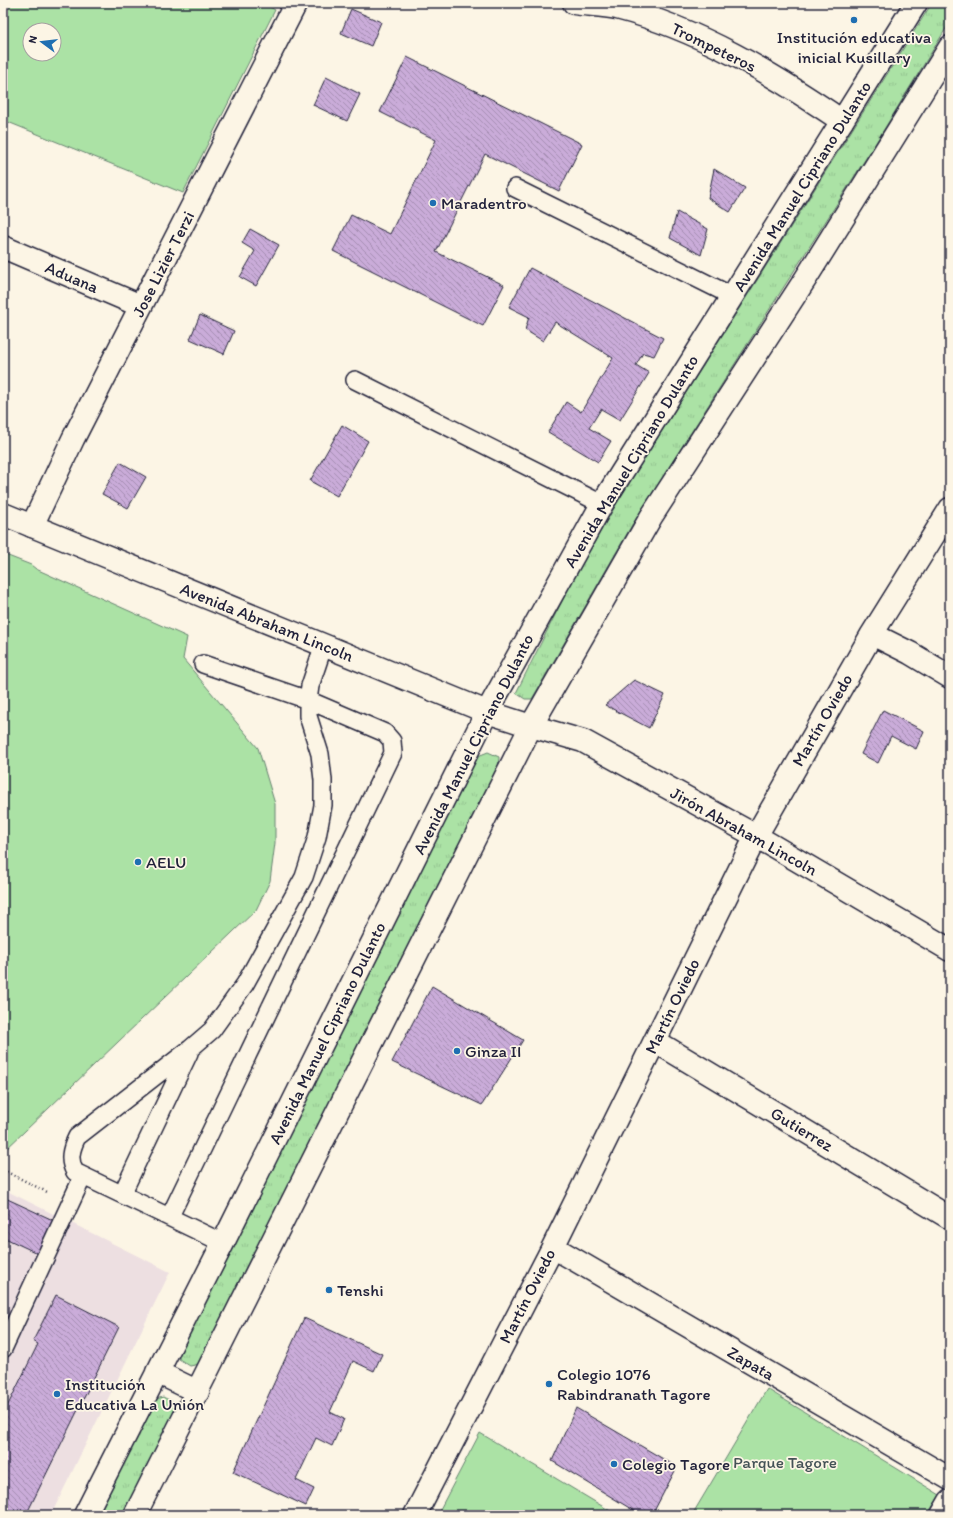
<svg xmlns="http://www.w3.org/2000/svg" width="953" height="1518" viewBox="0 0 953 1518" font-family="Itim,sans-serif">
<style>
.built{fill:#eddfe1}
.grass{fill:url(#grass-tufts);stroke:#668270}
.green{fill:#abe2a5;stroke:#668270;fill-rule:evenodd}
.building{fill:url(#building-back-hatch);stroke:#22223b}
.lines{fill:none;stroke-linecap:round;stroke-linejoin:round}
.service-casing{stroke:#22223b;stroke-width:20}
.minor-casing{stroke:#22223b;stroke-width:25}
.tertiary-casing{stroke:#22223b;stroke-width:25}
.secondary-casing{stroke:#22223b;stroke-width:25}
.path{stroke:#22223b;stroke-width:2.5;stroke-dasharray:1 3;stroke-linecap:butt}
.service{stroke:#fcf5e5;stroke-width:17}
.minor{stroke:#fcf5e5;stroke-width:22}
.tertiary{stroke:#fcf5e5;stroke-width:22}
.secondary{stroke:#fcf5e5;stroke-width:22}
.poi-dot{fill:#1f6fb2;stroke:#fcf5e5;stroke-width:1.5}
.labels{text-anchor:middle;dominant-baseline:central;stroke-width:3.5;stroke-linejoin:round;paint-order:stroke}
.poi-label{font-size:17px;fill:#22223b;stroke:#fcf5e5;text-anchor:start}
.street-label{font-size:17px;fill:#22223b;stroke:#fcf5e5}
.park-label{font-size:17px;fill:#445256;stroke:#fcf5e5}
</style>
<defs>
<pattern id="grass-tufts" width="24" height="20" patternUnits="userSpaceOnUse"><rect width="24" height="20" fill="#abe2a5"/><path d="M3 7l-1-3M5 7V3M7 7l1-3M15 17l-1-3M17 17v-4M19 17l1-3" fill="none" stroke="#93c28f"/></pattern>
<pattern id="building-back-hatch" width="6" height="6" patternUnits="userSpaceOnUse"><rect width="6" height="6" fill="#caacd9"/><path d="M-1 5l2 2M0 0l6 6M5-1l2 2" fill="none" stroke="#a48cb1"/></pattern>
</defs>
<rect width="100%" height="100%" fill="#fcf5e5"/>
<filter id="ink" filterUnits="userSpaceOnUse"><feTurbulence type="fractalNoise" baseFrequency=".025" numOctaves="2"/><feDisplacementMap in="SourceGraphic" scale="8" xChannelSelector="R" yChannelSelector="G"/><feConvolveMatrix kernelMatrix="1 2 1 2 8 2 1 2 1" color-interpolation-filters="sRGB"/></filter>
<g filter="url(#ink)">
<path class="built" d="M3,1189L170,1272L51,1515H3Z"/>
<path class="grass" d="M932,3H950V22L875,144L632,525L532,699H525L516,693L572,581L624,491Z
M488,752L499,757L498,768L200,1364L190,1366L179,1359L180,1351L478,756Z
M163,1397L173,1402L176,1411L123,1515H98L156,1399Z"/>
<path class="green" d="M3,3H263L275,10L183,193L3,120ZM30,30H54V54H30Z
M3,554L31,565L36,569L187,637L183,659L258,748L275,804V843L270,881L256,910L3,1152Z
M767,1389L940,1495L927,1515H692Z
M480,1433L617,1515H437Z"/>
<path class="building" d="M351,9L381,22L371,46L341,33Z
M407,57L582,144L559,191L485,154L436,252L504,285L483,326L333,251L351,215L390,234L436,140L380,112Z
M326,77L360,94L347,121L313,105Z
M714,169L745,188L730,212L708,198Z
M677,212L708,229L701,255L670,238Z
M250,229L279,245L256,286L240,277L255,251L242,243Z
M530,268L663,338L654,356L643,353L636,365L649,373L620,420L601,409L589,428L611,441L598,462L548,432L566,402L581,412L613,358L555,322L543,341L525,330L529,317L509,307Z
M200,315L234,331L224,354L190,339Z
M342,425L368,441L337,496L310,481Z
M120,462L146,477L128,508L102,494Z
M634,680L665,695L649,728L605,705Z
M883,710L924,731L916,749L891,736L878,763L861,754Z
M432,986L523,1040L482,1105L392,1062Z
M3,1197L55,1221L39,1254L5,1238L3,1243Z
M56,1295L119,1327L26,1515H3V1415L38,1344L33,1341Z
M304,1318L382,1354L374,1371L353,1361L330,1412L344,1419L332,1446L316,1438L296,1480L314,1489L306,1506L233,1472Z
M576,1408L677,1467L652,1515H641L552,1461Z"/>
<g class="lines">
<defs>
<path id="service" d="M515,188L732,296
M355,380L602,504
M122,1194L189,1053
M170,1216L393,753L392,741L385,733L308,700L203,664
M223,1243L75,1172C68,1160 71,1149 77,1137L190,1049L212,1030L245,984L304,877L317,837L323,805V780L320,754L308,716V700L310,686L324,644
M3,1349L83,1176"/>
<path id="minor" d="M574,3C588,5 603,5 617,8C699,29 773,74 842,121
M3,247L141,306
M32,526L73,439L296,3
M872,634L910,653L950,677
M531,726L583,741L756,836L950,950
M655,1041L950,1218
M553,1247L950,1479
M415,1515L553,1247L756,836L872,634L950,509
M942,1515L950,1501"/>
<path id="tertiary" d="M3,514L487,712L531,726"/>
<path id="secondary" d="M157,1372L198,1392
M85,1515L223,1243L487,712L602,504L916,3
M135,1515L531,726L651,517L806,278L950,47"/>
</defs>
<use href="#service" class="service-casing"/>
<use href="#minor" class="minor-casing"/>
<use href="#tertiary" class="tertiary-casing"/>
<use href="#secondary" class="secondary-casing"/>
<path class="path" d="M3,1170L49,1193"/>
<use href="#service" class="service"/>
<use href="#minor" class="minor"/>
<use href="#tertiary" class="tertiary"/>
<use href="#secondary" class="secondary"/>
</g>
</g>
<g class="poi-dot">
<circle cx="854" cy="20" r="4"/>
<circle cx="433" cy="203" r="4"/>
<circle cx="138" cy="862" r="4"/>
<circle cx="457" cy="1051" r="4"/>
<circle cx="329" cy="1290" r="4"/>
<circle cx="549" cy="1384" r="4"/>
<circle cx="57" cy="1394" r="4"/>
<circle cx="614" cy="1464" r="4"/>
</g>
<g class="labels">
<g class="poi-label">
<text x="854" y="37" text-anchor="middle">Institución educativa<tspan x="854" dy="20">inicial Kusillary</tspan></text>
<text x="441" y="203">Maradentro</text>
<text x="146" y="862">AELU</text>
<text x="465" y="1051">Ginza II</text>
<text x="337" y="1290">Tenshi</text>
<text x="557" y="1374">Colegio 1076<tspan x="557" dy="20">Rabindranath Tagore</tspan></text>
<text x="65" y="1384">Institución<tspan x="65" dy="20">Educativa La Unión</tspan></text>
<text x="622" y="1464">Colegio Tagore</text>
</g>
<g class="street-label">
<text transform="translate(714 47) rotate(26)">Trompeteros</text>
<text transform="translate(802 186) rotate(-58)">Avenida Manuel Cipriano Dulanto</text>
<text transform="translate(163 264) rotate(-63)">Jose Lizier Terzi</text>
<text transform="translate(72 277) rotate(23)">Aduana</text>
<text transform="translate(631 461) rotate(-59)">Avenida Manuel Cipriano Dulanto</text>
<text transform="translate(267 622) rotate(22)">Avenida Abraham Lincoln</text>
<text transform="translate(822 720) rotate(-60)">Martín Oviedo</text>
<text transform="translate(473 744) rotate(-63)">Avenida Manuel Cipriano Dulanto</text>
<text transform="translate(744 831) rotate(29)">Jirón Abraham Lincoln</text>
<text transform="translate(672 1006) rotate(-64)">Martín Oviedo</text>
<text transform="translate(327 1033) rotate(-64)">Avenida Manuel Cipriano Dulanto</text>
<text transform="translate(802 1129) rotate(31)">Gutierrez</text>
<text transform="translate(527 1296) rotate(-63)">Martín Oviedo</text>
<text transform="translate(751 1363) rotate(30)">Zapata</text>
</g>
<g class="park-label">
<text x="785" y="1462">Parque Tagore</text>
</g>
</g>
<rect width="953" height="1518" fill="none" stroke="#fcf5e5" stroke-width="16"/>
<rect x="8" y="8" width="937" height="1502" fill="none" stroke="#22223b" stroke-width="1.5" filter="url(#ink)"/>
<g transform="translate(42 42) rotate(285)"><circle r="19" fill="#fcf5e5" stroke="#a5a1a1"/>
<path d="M0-3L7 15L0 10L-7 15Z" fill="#1f6fb2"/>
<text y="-6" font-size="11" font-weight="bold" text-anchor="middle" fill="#22223b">N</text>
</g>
</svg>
